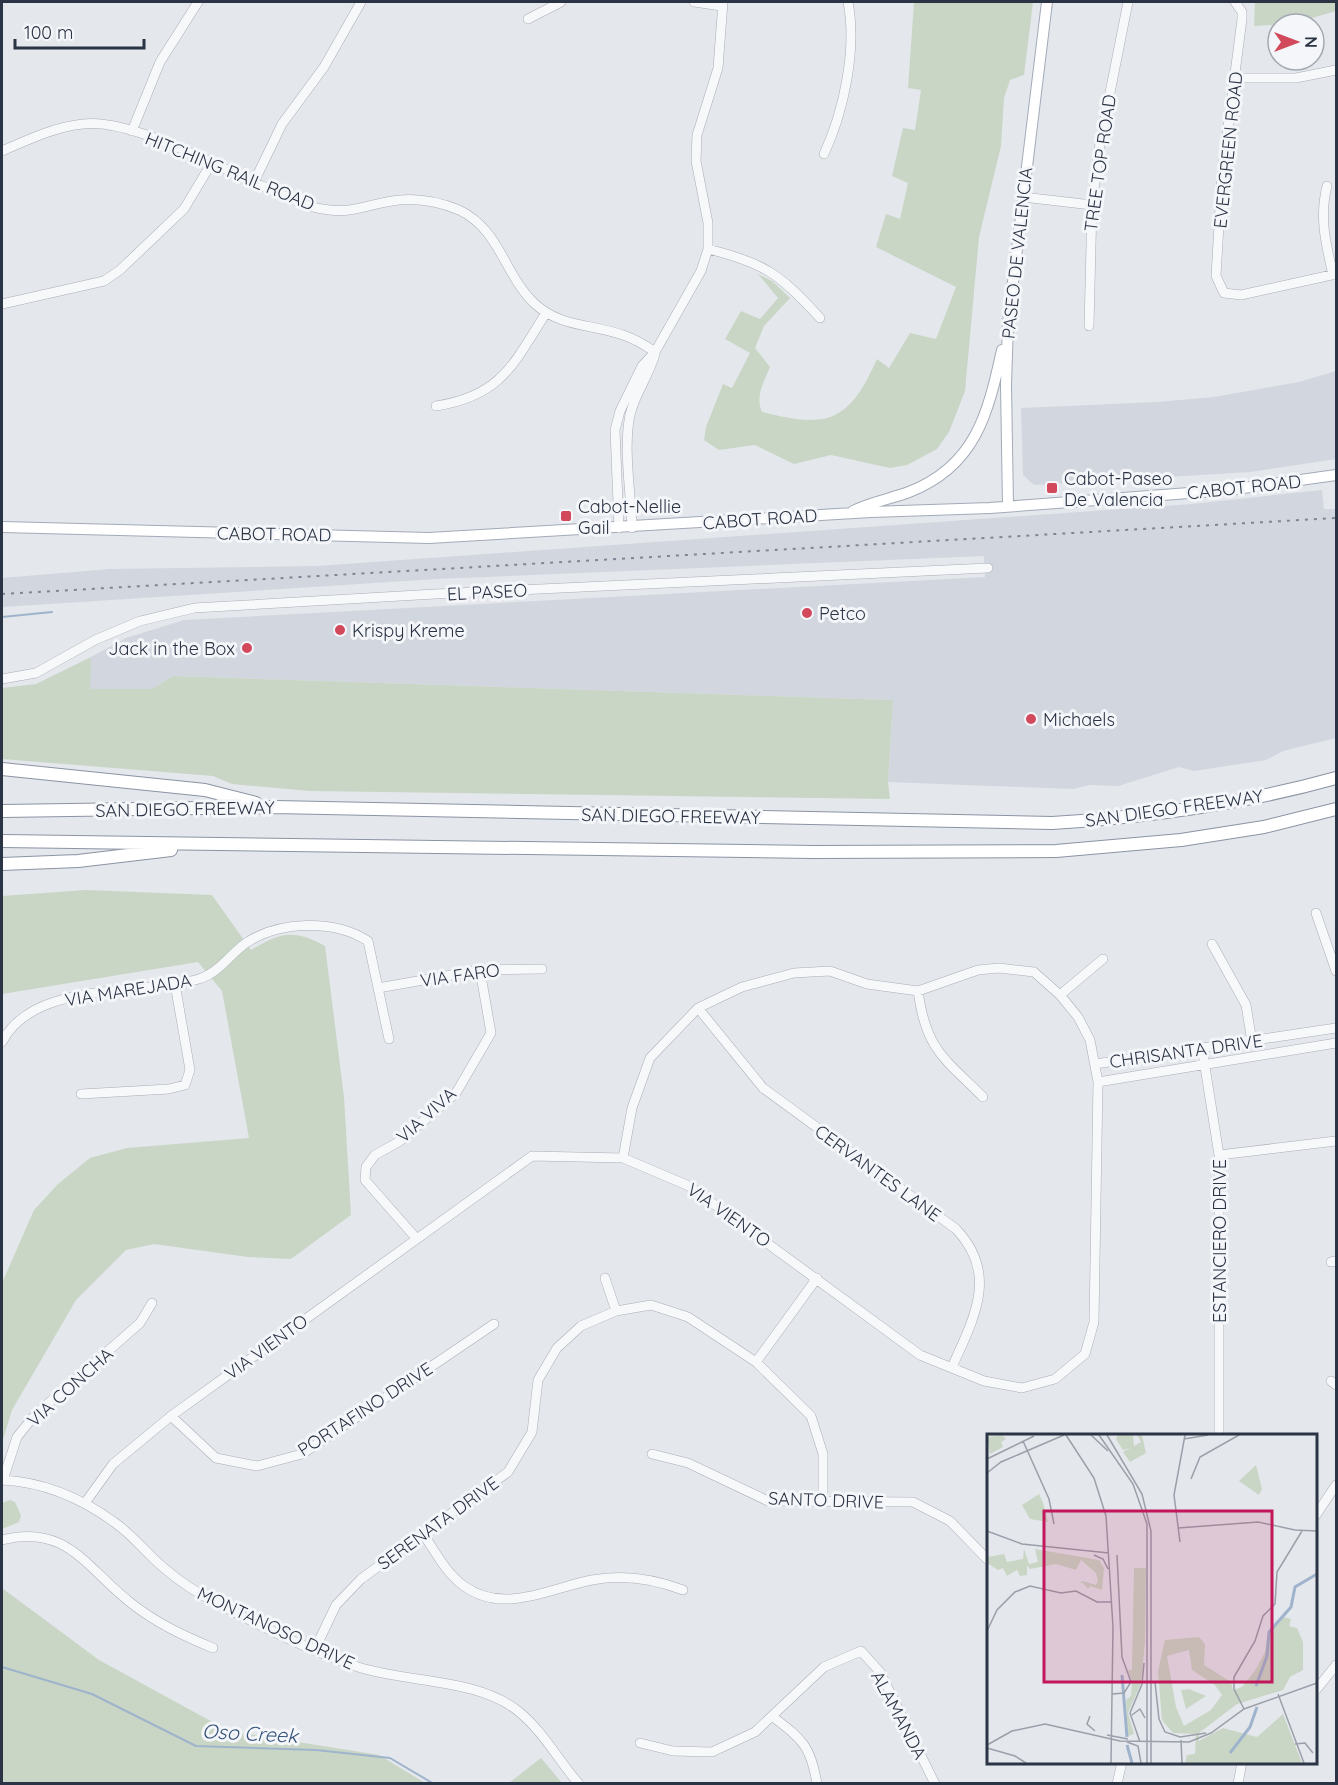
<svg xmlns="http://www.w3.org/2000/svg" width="1338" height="1785" viewBox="0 0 1338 1785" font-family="Quicksand,sans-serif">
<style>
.built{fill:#d2d6de}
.green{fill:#c9d6c5}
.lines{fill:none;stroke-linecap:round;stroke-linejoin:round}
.stream{stroke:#9fb4cc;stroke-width:2}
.minor-casing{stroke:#a9aeb7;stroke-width:10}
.major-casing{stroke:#a3abb8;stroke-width:12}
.highway-casing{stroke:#8b94a3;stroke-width:14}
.minor{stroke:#f7f8fa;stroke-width:9}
.major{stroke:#fff;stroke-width:10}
.highway{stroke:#fff;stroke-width:12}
.rail{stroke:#7d8696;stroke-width:2;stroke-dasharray:3 6;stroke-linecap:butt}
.poi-dot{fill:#d1495b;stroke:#f4f6f9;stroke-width:2}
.labels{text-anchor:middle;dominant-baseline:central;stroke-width:6;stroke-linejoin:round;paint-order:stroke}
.street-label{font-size:18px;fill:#2b3445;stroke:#f4f6f9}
.poi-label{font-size:18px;fill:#2b3445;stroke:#f4f6f9;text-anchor:start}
.water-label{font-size:20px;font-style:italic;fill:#34527a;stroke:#f4f6f9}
.inset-river{fill:none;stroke:#9fb4cc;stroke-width:3}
.inset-road{fill:none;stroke:#9a9fa9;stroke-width:1.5}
.view{fill:#c2185b;fill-opacity:0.15;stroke:#c2185b;stroke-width:3}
.inset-edge{fill:none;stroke:#2b3445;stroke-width:3}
</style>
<rect width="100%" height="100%" fill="#e4e7ec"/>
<path class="built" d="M1336,371V459L1250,472L1034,485L1023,475L1021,408L1157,402L1214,397L1299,382Z
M1322,490L1324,509H1336V738L1283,751L1266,760L1194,771L1179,767L1118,786L1089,785L1074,789L888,782L893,700L173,676L152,689H89L91,657L126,638L184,620L985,577L984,556L437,579L2,607V578L110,569L317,566L1192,504Z"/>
<path class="green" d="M914,2H1033L1024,75L1010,80L1004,98L1001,146L979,237L965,391L949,432L937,449L907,465L890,468L831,455L794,464L755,445L719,450L704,440L706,427L723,384L732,388L750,353L725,339L741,311L760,319L778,298L758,274L772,281L790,298L764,326L755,348L770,367C764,382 755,396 762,412C828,429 849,422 877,359L889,368L910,333L936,339L956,287L876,247L886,214L900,219L908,183L892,176L903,128L915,130L921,90L908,88Z
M1255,2H1336V11L1292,24L1254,26Z
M91,657L90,689H152L173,676L893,700L888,782L890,799L310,791L232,784L213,776L2,759V688L36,684Z
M86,890L212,895L251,950C281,932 294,929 325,946L344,1097L351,1215L291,1259L248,1257L154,1244L126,1250L76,1300L12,1410L2,1443V1283L34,1210L58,1184L90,1158L127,1148L249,1138L222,991L198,962L2,994V896Z
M10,1500L15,1502L21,1516L19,1522L2,1529V1503Z
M2,1588L99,1660L229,1731L379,1755L425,1783H2Z
M541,1758L562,1783H509Z"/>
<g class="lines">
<path class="stream" d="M2,617L52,612
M2,1667L92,1694L196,1746L316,1750L390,1758L434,1784"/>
<defs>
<path id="minor" d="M694,2L722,6
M1235,2L1242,12V19L1222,174L1216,276L1224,293L1241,295L1336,274
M528,19L561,2
M1236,78H1296L1336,70
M132,131L160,62L198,2
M2,151C28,140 54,127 83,124C131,118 216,166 262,186C284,195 306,208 330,210C352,213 371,204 392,201C416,197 437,201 459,210C500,229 504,275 535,304C560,327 592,324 623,335C635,339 645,345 655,352
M824,154C844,111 857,49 848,2
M254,182L282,124L324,67L361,2
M1327,186C1319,218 1326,244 1333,275
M1023,197L1092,205
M708,249C765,263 781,275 820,318
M2,304L104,281L120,270L184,209L211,164
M1089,326L1092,205L1100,143L1128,2
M436,406C501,396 513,365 546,313
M619,528L615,430L620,411L642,366L655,352L701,271L708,249V223L696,161L697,135L718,68L723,2
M632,528C631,493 623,448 630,415C635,393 649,376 655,354
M2,679L36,673L95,640L140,621L194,608L435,594L988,568
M1316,913L1336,971
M1212,944L1246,1005L1252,1042
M378,988L480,970L542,969
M918,991C926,1050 944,1058 983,1097
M1060,995L1103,959
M698,1008L763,1088L956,1229C999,1274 974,1318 952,1367
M2,1042C34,980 140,996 199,979C219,973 230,954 246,943C279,921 334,919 368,941L389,1039
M1202,1048L1219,1155V1436
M1095,1064L1336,1028
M1098,1082L1336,1043
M81,1094L169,1089L185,1085L190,1070L175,984
M1219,1155L1336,1141
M416,1238L365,1180L366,1167L375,1155L400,1141L456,1093L491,1033L480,970
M1331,1262L1336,1261
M605,1278L616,1311
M756,1362L817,1278
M1331,1381L1336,1385
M171,1416L216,1458L257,1466L302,1454L494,1324
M652,1454L688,1463L768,1501L913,1502L950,1521L988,1560
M2,1480C43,1482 81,1498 114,1522C133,1535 147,1554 164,1568C180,1582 199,1594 217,1603C262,1627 310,1651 358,1667C407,1683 477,1678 518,1711C543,1731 558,1760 579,1784
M3,1480L17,1437L35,1415L140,1323L152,1303
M85,1503L113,1464L171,1416L532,1156L623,1158L689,1186L920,1355L984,1381L1022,1388L1055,1379L1085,1354L1094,1322L1098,1082L1090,1040L1078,1017L1060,995L1034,972L999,968L978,970L918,991L867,984L830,971L794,973L742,987L698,1008L650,1058L632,1108L623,1158
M1316,1515L1336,1485
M424,1535C435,1552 447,1574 464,1586C504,1615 550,1588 592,1580C624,1574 654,1579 683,1590
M2,1540C67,1523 87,1569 131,1603C156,1623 184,1636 213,1648
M315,1649L336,1605L361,1579L508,1472L532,1432L538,1380L557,1348L581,1326L616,1311L651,1305L688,1317L756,1362L811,1416L823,1454V1500
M1316,1690L1336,1665
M773,1717C802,1739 811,1746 817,1784
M640,1743L673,1751L712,1752L755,1732L824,1667L861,1651L880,1672L935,1784
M1117,1784L1122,1762
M1238,1784L1242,1762"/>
<path id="major" d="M1008,506L1006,385L1008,323L1047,2
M853,511C871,502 890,499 909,492C976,466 988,413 1002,350
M2,527L429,538L871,512L990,508L1229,490L1336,475"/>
<path id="highway" d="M2,769L205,790L256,803
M2,811L275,807L1052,823C1148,817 1243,804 1336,778
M2,841L813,852L1056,851L1181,840L1264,827L1336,809
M2,864L78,861L171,850"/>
</defs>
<use href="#minor" class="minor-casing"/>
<use href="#major" class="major-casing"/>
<use href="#highway" class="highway-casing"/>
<use href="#minor" class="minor"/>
<use href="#major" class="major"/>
<use href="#highway" class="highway"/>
<path class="rail" d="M2,594L1336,518"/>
</g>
<g class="poi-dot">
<rect x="1046" y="482" width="12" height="12" rx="3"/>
<rect x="560" y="510" width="12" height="12" rx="3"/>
<circle cx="807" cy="613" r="6"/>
<circle cx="340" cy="630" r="6"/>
<circle cx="247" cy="648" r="6"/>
<circle cx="1031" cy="719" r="6"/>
</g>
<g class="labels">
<g class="street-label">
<text transform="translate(1228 150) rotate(-84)">EVERGREEN ROAD</text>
<text transform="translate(1100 163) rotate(-82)">TREE TOP ROAD</text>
<text transform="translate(230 171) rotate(22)">HITCHING RAIL ROAD</text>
<text transform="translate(1017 253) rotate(-84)">PASEO DE VALENCIA</text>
<text transform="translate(1244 487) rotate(-6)">CABOT ROAD</text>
<text transform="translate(760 519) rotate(-4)">CABOT ROAD</text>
<text transform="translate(274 534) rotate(1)">CABOT ROAD</text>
<text transform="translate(487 592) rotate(-3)">EL PASEO</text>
<text transform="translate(1174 808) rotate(-8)">SAN DIEGO FREEWAY</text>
<text transform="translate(185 809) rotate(-1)">SAN DIEGO FREEWAY</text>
<text transform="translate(671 816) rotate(1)">SAN DIEGO FREEWAY</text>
<text transform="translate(460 975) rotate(-8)">VIA FARO</text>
<text transform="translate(128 990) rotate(-9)">VIA MAREJADA</text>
<text transform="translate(1186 1051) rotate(-8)">CHRISANTA DRIVE</text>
<text transform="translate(426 1115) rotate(-42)">VIA VIVA</text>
<text transform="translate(878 1173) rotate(36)">CERVANTES LANE</text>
<text transform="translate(729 1215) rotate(35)">VIA VIENTO</text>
<text transform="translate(1219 1241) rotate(-90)">ESTANCIERO DRIVE</text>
<text transform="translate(266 1347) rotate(-36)">VIA VIENTO</text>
<text transform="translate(70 1387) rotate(-42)">VIA CONCHA</text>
<text transform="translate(365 1409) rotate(-33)">PORTAFINO DRIVE</text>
<text transform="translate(826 1500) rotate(2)">SANTO DRIVE</text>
<text transform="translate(438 1523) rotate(-36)">SERENATA DRIVE</text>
<text transform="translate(276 1628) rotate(25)">MONTANOSO DRIVE</text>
<text transform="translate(899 1715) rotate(62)">ALAMANDA</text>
</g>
<g class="poi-label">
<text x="1064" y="478">Cabot-Paseo<tspan x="1064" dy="21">De Valencia</tspan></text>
<text x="578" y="506">Cabot-Nellie<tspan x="578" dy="21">Gail</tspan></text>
<text x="819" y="613">Petco</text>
<text x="352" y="630">Krispy Kreme</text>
<text x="235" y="648" text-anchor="end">Jack in the Box</text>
<text x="1043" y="719">Michaels</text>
</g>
<g class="water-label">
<text transform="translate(250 1733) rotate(3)">Oso Creek</text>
</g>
</g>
<g transform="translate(987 1434)">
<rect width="330" height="330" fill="#e4e7ec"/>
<path d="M15,1L19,5L14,8L16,13L3,20L0,3ZM131,1H146L147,12L154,8L150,1H155L159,19L143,28L136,18L143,14L136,16L129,5ZM269,31L275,55L272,61L252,47ZM52,60L56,69L61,88L43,85L35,71ZM37,115L42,130L51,128L48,115L112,126L117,134L115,156L103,152L101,155L95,148L92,151L95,147L109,151L111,147L109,139L94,126L89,136L69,130L43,135L40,131V141L33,142L30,136L20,142L16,134L11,136L0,129V123L17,120L20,128L36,125ZM147,134H159L158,208L154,249L141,279L147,300L141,302L139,266L144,262L145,248L141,236H145ZM296,183L304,185L302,192L310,194L316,208V236L303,243L296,256L250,270L212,299V307L236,294L270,303L296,280L315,329H198L200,321L208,320L209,300L186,299L175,286L171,237L178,206L212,203L218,210L217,231L244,248L246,256L255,253L269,235L278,218L281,199ZM202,216L205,236L228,251L235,261L224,276L197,292L189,273L180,222ZM202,255L219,262L199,275L194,256Z" fill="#c9d6c5" fill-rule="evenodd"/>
<path class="inset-river" d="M135,241L140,303M269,252L280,222L282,198L304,173L308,153L330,140M140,311L145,329M243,319L263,293L270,273"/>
<path class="inset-road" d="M79,1L107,44L119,82L126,193L124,329M104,1L121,17M112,1L146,50L160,90V329M120,1L155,60L164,97V329M197,5L221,1M36,7L62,65L67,90M0,25L47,2M0,39L14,28L77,1M204,45L213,23L252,1M191,94L271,88L308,96L330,97M0,97L35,110L122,119M193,108L187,61L198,1M107,121L116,125L121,135M0,197L10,176L28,158L43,152L74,159L89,157L110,168H124M168,248L172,285L178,298L193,303L219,299M125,260L137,259L144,248L135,223L130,121M291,260L317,329M257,275L247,255V243L268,207L276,182L288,170L290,138L315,97M145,281L153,275L158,284M103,282L100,290L108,297M120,301L141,305M194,306L195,329M140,308L151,312L154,329M153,308L143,279L155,250L157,229M308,310L318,309L326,319M0,311L25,297L58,290L133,307L202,308L224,299L257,275L330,249M0,314L28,322L39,329"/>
<path class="view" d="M57,77H285V248H57Z"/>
<rect width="330" height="330" class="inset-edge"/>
</g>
<rect width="1338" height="1785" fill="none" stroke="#2b3445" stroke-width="6"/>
<g transform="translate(1296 42) rotate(90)"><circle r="28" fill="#f4f6f9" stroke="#a4a8b1" stroke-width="1.5"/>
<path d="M0-4.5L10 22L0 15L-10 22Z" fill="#d1495b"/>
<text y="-9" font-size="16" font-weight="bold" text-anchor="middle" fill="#2b3445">N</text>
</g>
<path d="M15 39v9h129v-9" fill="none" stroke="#2b3445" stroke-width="3"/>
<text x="24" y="39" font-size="18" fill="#2b3445" stroke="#f4f6f9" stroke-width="4.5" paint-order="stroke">100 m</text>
</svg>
